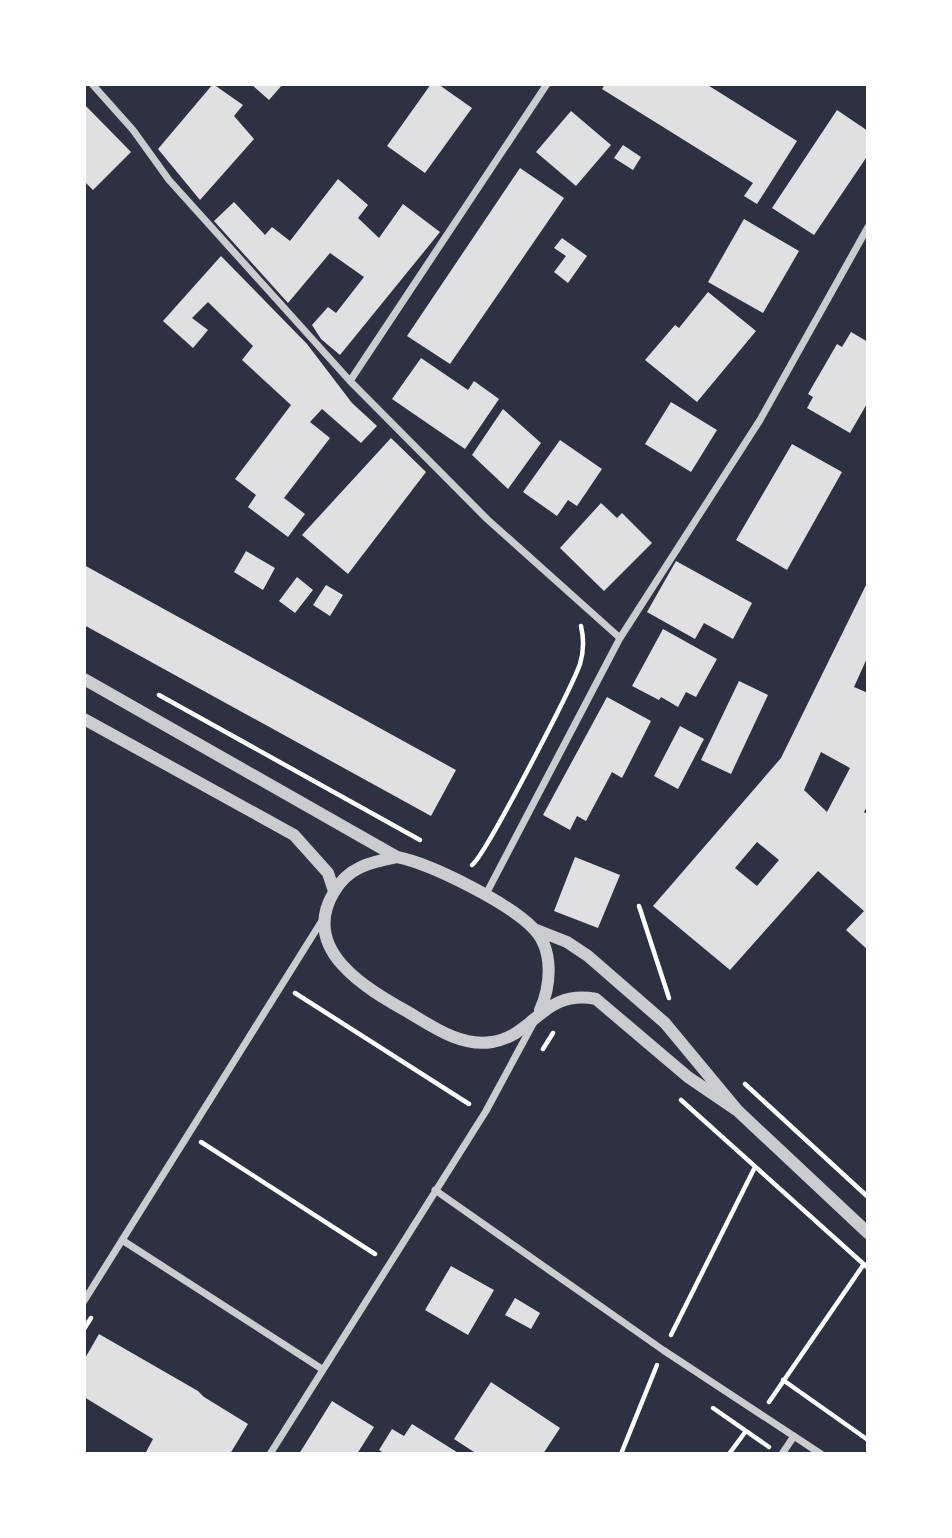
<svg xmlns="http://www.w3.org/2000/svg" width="952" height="1538" viewBox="0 0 952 1538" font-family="Rubik,sans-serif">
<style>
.building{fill:#e0e0e3;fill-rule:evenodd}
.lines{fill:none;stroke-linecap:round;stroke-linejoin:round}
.path{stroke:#fff;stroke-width:4.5}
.minor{stroke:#caccd0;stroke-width:7}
.tertiary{stroke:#caccd0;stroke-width:12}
</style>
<rect width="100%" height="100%" fill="#2d3142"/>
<path class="building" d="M213,84L243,105L234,116L254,139L200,200L158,149Z
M251,84H283L269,100Z
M431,84H438L472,108L425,173L387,146Z
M605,84H706L797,141L757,204L744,196L753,183L602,89Z
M84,104L131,152L93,190L84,181Z
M837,110L868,131V155L814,235L772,208Z
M571,111L611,145L576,186L536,152Z
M623,145L641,157L633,170L614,158Z
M520,168L564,198L450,364L407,336Z
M338,179L368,205L358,218L379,238L403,204L440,232L340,355L321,339L312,325L328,307L336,313L364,277L330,253L288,303L214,221L234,202L265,235L272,227L290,241Z
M744,219L799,251L763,313L708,282Z
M562,238L587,256L568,283L554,272L566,256L554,248Z
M221,256L307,344L352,403L377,426L361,443L322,409L310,422L330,438L284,498L305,514L288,537L248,507L256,495L235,479L291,405L242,360L253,346L208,302L192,318L208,330L193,348L163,321Z
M708,292L756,331L697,402L645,360L675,325L679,328Z
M851,332L868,342V402L850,433L807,408L813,397L808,394L837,344L842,347Z
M421,358L468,390L474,381L499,399L465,449L392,399Z
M671,402L717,430L691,472L645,444Z
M503,409L541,443L508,489L472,455Z
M391,438L426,472L348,574L302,535Z
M560,440L602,469L577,506L568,500L557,516L523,492Z
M792,444L842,472L787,570L736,540Z
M601,503L617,518L622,513L652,543L604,591L560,548Z
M246,551L275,568L263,590L234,572Z
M676,561L752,603L733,639L704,623L695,639L647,612Z
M84,565L456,770L431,816L84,625Z
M297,577L313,590L295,613L279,601Z
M868,581V656L854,687L868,693V805L864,812L868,815V950L846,930L864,911L818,871L730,970L653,906L781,758ZM821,752L850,768L827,812L804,790ZM757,842L779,860L757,886L735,868Z
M326,585L343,595L330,616L313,605Z
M663,629L717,659L696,697L686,692L678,707L661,697L659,700L632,686Z
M739,681L768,695L731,774L701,760Z
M607,697L651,721L622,778L612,772L586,821L577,816L570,830L543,815Z
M680,726L704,739L678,789L654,776Z
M575,857L620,875L598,928L554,911Z
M451,1266L494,1290L468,1335L425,1310Z
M515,1298L540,1313L531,1329L505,1315Z
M99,1334L198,1391L204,1397L248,1424L230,1454H145L153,1439L84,1397V1360Z
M491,1382L560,1428L543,1454H477L454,1439Z
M332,1401L374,1427L357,1454H299Z
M412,1424L460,1454H386L379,1450L392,1429L404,1436Z"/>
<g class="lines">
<path class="path" d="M159,695L420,840
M472,865C485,856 571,689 580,664C584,651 584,639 581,626
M639,906L669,998
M295,993L469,1104
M543,1049L553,1033
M745,1084L868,1197
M681,1100L868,1268
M201,1142L375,1254
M84,1329L91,1318
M671,1335L755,1167
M783,1380L868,1440
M769,1402L864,1264
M713,1408L769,1447
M621,1454L657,1365
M729,1454L746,1431"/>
<path class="minor" d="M92,84L133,130L169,180L350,381L487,519L620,638
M350,381L547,84
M485,896L620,638L760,420L868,227
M435,1190L663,1350L821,1454
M122,1240L322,1369
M84,1301L323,919
M270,1454L486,1111L534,1022
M782,1454L794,1436"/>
<path class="tertiary" d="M84,679L397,857C432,864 509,903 534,929C554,950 551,986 540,1010
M84,719L294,835L328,873L334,891
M397,857C371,862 348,867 334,892C299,950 367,989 408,1012C433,1027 461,1047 492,1042C535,1035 543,989 596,999L688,1077L738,1111
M534,929L567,942L588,956L665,1023L738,1111L868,1233"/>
</g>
<rect width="952" height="1538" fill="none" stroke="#ffffff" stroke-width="172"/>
</svg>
